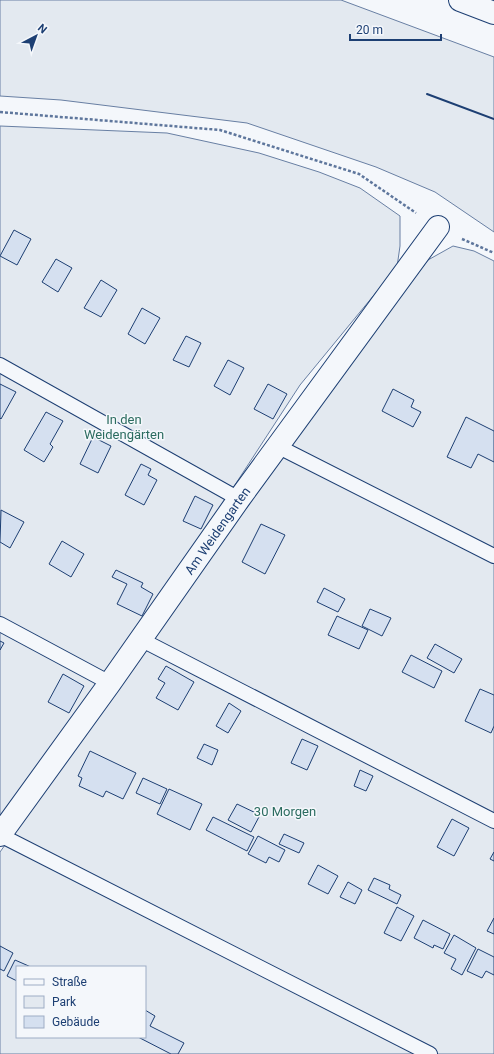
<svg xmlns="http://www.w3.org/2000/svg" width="494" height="1054" viewBox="0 0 494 1054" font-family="Roboto,sans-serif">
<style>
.green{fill:#e3e9f0;stroke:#687fa3;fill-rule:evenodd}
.building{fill:#d5e0f0;stroke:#1d3f73}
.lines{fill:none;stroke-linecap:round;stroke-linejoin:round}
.lane-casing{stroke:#1d3f73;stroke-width:16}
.street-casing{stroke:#1d3f73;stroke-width:24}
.highway-casing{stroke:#1d3f73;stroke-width:24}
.path{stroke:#5e769c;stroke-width:2.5;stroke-dasharray:3 2;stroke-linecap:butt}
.lane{stroke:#f4f7fb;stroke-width:14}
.street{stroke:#f4f7fb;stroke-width:22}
.highway{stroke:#f4f7fb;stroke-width:22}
.wall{stroke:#1d3f73;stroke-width:2}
.labels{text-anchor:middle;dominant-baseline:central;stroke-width:3;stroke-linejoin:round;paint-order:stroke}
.park-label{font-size:13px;fill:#2c6c60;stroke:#f4f7fb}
.street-label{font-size:13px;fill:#1d3f73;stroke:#f4f7fb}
</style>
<rect width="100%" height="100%" fill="#f4f7fb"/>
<path class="green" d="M0,0H341L494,57V232L435,192L376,167L247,123L61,100L0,96Z
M0,126L167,133L259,153L319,172L360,188L400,216V246L397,267L300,385L229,494L0,824Z
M453,246L474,251L494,261V1054H0V852L360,349L428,260ZM17,967H145V1037H17Z"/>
<path class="building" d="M14,230L31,239L17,265L0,256Z
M56,259L72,268L58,292L42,282Z
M101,280L117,290L101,317L84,308Z
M142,308L160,318L145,344L128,334Z
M186,336L201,343L189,367L173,360Z
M228,360L244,368L230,395L214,386Z
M0,384L16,392L1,419L0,418Z
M268,384L287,394L273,419L254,409Z
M393,389L414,400L411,407L421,412L413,427L382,411Z
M46,412L63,421L50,444L53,447L44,462L24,450Z
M466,417L494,431V462L478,454L471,468L447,457Z
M93,437L111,446L98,473L80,464Z
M141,464L151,469L148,475L157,480L144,505L125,495Z
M195,496L213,505L201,529L183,521Z
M1,510L24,522L10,548L0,542Z
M261,524L285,535L265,574L242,562Z
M62,541L84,554L71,577L49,564Z
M116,570L143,583L141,587L153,594L142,616L117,604L127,584L112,577Z
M324,588L345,599L338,612L317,602Z
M370,609L391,618L382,636L362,626Z
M337,616L368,630L359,649L328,635Z
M0,641L4,643L0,650Z
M435,644L462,659L454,673L427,658Z
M411,655L442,671L434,688L402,672Z
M166,666L194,682L178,710L156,698L165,683L158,679Z
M63,674L84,686L69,713L48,702Z
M480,689L494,695V726L491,733L465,721Z
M229,703L241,711L228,733L216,726Z
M302,739L318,746L307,770L291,763Z
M204,744L218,750L212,765L197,758Z
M90,751L136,773L123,799L106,791L103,797L79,786L82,778L78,776Z
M360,770L373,776L366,791L354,786Z
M143,778L167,789L160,804L136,793Z
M169,789L202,804L190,830L157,814Z
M237,804L260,815L251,832L228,820Z
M213,817L254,837L247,851L206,830Z
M452,819L469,828L454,856L437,847Z
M284,834L304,843L299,853L279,844Z
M258,836L285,850L279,862L269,857L266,863L248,854Z
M494,852V861L490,859Z
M318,865L338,876L328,894L308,884Z
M374,878L390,885L389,889L401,895L397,904L368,890Z
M348,882L362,890L355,904L340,897Z
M397,907L414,916L401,941L384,933Z
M494,918V934L487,931Z
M423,920L450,934L443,949L434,945L433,948L414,938Z
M454,935L476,948L462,975L451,969L456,959L444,953Z
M0,946L13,953L4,971L0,969Z
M478,949L494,957V975L486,971L482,978L467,971Z
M15,960L31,967H17V981L7,976Z
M145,1010L155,1016L150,1026L184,1043L178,1054H171L138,1037H145Z"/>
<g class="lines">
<defs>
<path id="lane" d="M0,365L239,499
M277,446L494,556
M0,624L110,683
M140,639L494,821
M0,835L430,1054"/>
<g id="street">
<path id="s1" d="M0,835L110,683L239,499L438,227"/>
</g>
<path id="highway" d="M460,0L494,13"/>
</defs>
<use href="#lane" class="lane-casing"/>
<use href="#street" class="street-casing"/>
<use href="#highway" class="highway-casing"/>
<path class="path" d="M0,112L220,130L359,174L416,213
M462,239L494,253"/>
<use href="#lane" class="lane"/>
<use href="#street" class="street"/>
<use href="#highway" class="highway"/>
<path class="wall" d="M427,94L494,119"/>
</g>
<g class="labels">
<g class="park-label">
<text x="124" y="419">In den<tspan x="124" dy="15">Weidengärten</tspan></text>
<text x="285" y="811">30 Morgen</text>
</g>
<g class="street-label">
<text stroke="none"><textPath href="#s1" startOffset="374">Am Weidengarten</textPath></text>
</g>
</g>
<rect x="16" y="966" width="130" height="72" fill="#f4f7fb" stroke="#9eadc5"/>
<rect x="24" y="979" width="20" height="6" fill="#f4f7fb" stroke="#9eadc5"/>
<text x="52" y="986" font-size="12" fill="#1d3f73">Straße</text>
<rect x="24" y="996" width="20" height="12" fill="#e3e9f0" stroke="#9eadc5"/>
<text x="52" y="1006" font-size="12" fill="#1d3f73">Park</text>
<rect x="24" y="1016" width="20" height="12" fill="#d5e0f0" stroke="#9eadc5"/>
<text x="52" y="1026" font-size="12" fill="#1d3f73">Gebäude</text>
<g transform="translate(36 36) rotate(41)" stroke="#f4f7fb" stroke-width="3" paint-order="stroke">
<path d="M0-3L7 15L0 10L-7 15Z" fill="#1d3f73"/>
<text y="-6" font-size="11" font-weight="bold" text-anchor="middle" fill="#1d3f73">N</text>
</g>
<path d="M350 34v6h91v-6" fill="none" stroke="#1d3f73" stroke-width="2"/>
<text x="356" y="34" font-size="12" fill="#1d3f73" stroke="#f4f7fb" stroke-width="3" paint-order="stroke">20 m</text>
</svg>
